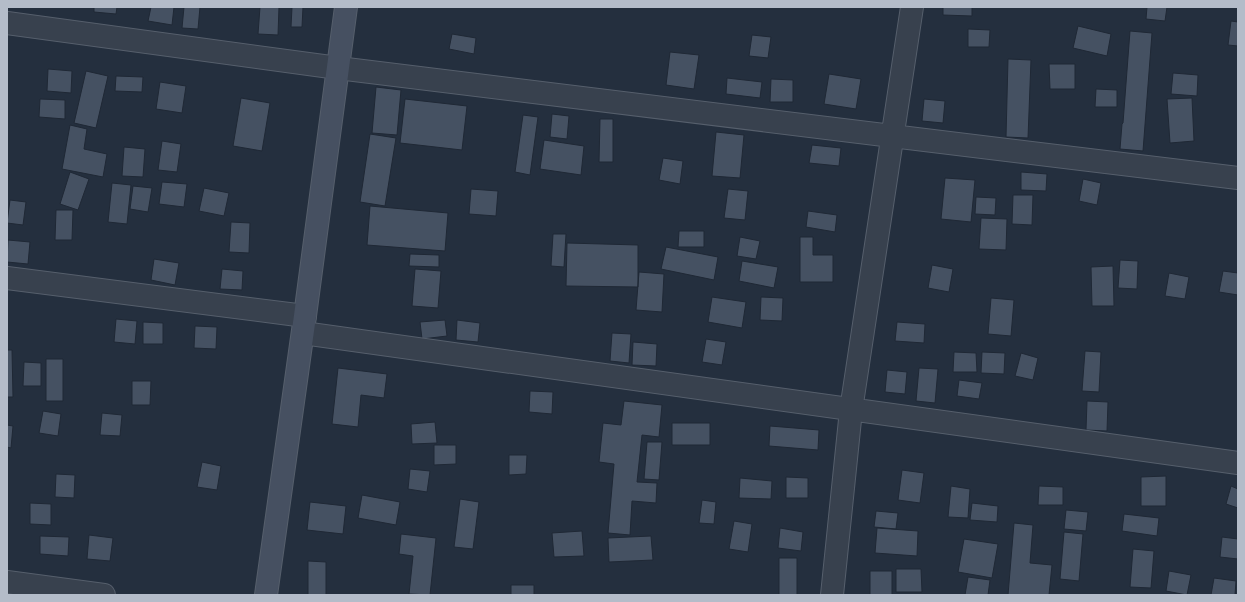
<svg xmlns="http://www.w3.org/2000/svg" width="1245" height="602" viewBox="0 0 1245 602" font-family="'Sofia Sans Condensed',sans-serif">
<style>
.building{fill:#455162;stroke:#1f2835}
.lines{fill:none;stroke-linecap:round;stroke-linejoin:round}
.street-casing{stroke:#565f6c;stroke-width:24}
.secondary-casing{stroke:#565f6c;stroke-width:24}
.street{stroke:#38414e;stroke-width:22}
.secondary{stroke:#465061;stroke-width:22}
</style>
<rect width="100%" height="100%" fill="#242f3e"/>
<path class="building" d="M94,7H117L116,14L94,12Z
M151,7H174L172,25L148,21Z
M184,7H200L198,29L182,28Z
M260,7H279L278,35L258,34Z
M292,7H303L302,27H291Z
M943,7H972V16L943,15Z
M1147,7H1167L1165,21L1146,19Z
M1231,21L1238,22V46L1228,45Z
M1078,26L1111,34L1107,56L1073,48Z
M968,29L990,30L989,47H968Z
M1130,31L1152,33L1143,151L1120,149L1122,124L1123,123Z
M452,34L476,38L474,54L449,49Z
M752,35L771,37L768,58L749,56Z
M670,52L699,55L694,89L666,85Z
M1008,59L1031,60L1028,138L1006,137Z
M1049,64H1075V89H1050Z
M48,69L72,71L71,93L47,91Z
M86,71L108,76L96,128L74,123Z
M1173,73L1198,75L1197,96L1171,94Z
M829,74L861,79L856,109L824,104Z
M116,76L143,77L142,92L115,91Z
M727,78L762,82L760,98L726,94Z
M771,79L793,80V102H770Z
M160,82L186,86L182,113L156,109Z
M376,87L401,90L397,135L372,133Z
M1096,89L1117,90V107H1095Z
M241,98L270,103L262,151L233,146Z
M1192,98L1194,141L1170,143L1167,99Z
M40,99L65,100V119L39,117Z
M405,99L467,106L462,150L400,143Z
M924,99L945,101L943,123L922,121Z
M552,114L569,116L567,139L550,137Z
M523,115L538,117L530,175L515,172Z
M600,119H613V162H599Z
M70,125L87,129L84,149L107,154L103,177L62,169Z
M716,132L744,135L740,178L712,176Z
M370,134L396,138L385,206L360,202Z
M544,140L584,146L581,175L540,169Z
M162,141L181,144L177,172L158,170Z
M812,145L841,148L839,166L809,163Z
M124,147L145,149L143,177L122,176Z
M663,158L683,161L680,184L659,180Z
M70,172L89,179L78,210L60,204Z
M1021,172L1047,174L1046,191L1021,190Z
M945,178L975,180L971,222L941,219Z
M1083,179L1101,183L1097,205L1079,201Z
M162,182L187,184L184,207L159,204Z
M112,183L131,185L127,224L108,222Z
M133,186L152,188L148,212L130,209Z
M204,188L229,193L224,216L199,211Z
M471,189L498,191L496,216L469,214Z
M728,189L748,191L745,220L724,218Z
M1013,195H1033L1032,225L1012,224Z
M976,197L996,198L995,215L975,214Z
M10,200L26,202L23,225L7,223Z
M370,206L448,213L445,251L367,245Z
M56,210H73L72,240H55Z
M808,211L837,215L835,232L806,227Z
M981,218L1007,219L1006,250L979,249Z
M231,222L250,223L249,253L229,252Z
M679,231H704V247H678Z
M553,234H566L564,267L551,266Z
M740,237L760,241L756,259L737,256Z
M800,237H813V255H833V282H800Z
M8,240L30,242L28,264L7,262Z
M567,243L638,245V287L566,286Z
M666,247L718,257L714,280L661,269Z
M410,254L439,255V267L409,266Z
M154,259L179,263L175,285L151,280Z
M1120,260L1138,261L1137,289L1118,288Z
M742,261L778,267L774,288L739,281Z
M932,265L953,269L949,292L928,288Z
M1113,266L1114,306H1092L1091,267Z
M222,269L243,271L242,290L220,289Z
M415,269L441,271L438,308L412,306Z
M1223,271L1238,273V295L1219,292Z
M639,272L664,274L662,312L636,310Z
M1169,273L1189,277L1185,299L1165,296Z
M712,297L746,302L742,328L708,322Z
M761,297L783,298L782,321L760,320Z
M991,298L1014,300L1011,336L988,334Z
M116,319L137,321L135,344L114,342Z
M445,320L447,336L422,339L420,322Z
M457,320L480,323L478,342L456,340Z
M143,322L163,323V344H143Z
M897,322L925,324L924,343L895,341Z
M195,326L217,327L216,349L194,348Z
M612,333L631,334L629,363L610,361Z
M706,339L726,342L722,365L702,362Z
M633,342L657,344L656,366L632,365Z
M7,350H12L13,397H7Z
M1085,351L1101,352L1099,392L1082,391Z
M954,352L976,353L977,372H953Z
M982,352L1005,353L1004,374L981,373Z
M1021,353L1038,358L1033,380L1015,376Z
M46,359H63V401H46Z
M24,362L41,363V386H23Z
M338,368L387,374L384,398L361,395L358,427L332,424Z
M919,368L938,369L935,403L916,401Z
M887,370L907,372L905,394L885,392Z
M959,380L982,383L979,399L957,396Z
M132,381H151L150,405H132Z
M530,391L553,392L552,414L529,412Z
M624,401L662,405L659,437L642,435L637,482L657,483L656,503L632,501L630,535L608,533L614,464L599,462L603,423L621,425Z
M1087,401L1108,402L1107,431L1086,430Z
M43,411L61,414L58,436L39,433Z
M102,413L122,415L120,436L100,435Z
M435,422L437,443L412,444L411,424Z
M672,423H710V445H672Z
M7,425L13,426L11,448L7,447Z
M770,426L819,430L818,450L769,446Z
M647,442H662L659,480L644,479Z
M434,445H456V464L434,465Z
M509,455H527L526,474L509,475Z
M202,462L221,466L217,490L197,487Z
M410,469L430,471L427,492L408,489Z
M902,470L924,473L920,503L898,500Z
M56,474L75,475L74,498L55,497Z
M1166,476V506H1141V477Z
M786,477L808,478V498H786Z
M740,478L772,481L771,499L739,498Z
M951,486L970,489L968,518L948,517Z
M1039,486L1063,487V505H1038Z
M1231,486L1238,489V508L1226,504Z
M362,495L400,502L396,525L358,518Z
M460,499L479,502L473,549L454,547Z
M702,500L716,502L714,524L699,523Z
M310,502L346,506L343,534L307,530Z
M30,503L51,504V525L30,524Z
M972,503L998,506L997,522L970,520Z
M1066,510L1088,512L1086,531L1064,529Z
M876,511L898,513L896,529L874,527Z
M1124,514L1159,518L1157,536L1122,531Z
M734,521L752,524L748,552L729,549Z
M1014,523L1033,525L1030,563L1052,565L1049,595H1008Z
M780,528L803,532L801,551L778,548Z
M877,528L918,531L917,556L875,553Z
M582,531L584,556L554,557L552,533Z
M1064,532L1083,534L1079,581L1060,579Z
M401,534L436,538L430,595L409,594L413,556L399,554Z
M89,535L113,538L110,561L87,559Z
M40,536L69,537L68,556L40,554Z
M651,536L653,560L609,562L608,538Z
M1222,537L1238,539V559L1220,557Z
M964,539L998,544L992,578L958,572Z
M1133,549L1154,551L1151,588L1130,587Z
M779,558H797V595H779Z
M308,561L326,562V595H308Z
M896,569H921L922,592H896Z
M870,571H892V595H870Z
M1169,571L1191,575L1187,595L1166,591Z
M968,577L990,580L988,595H965Z
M1214,578L1236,581L1235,595H1211Z
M511,585H534V595H511Z"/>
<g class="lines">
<defs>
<path id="street" d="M7,23L338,68L892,136L1238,178
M7,278L305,316
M303,333L1238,463
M7,582L104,595
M832,595L851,410L912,7"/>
<path id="secondary" d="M266,595L305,316L346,7"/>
</defs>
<use href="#street" class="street-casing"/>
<use href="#secondary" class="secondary-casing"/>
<use href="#street" class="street"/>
<use href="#secondary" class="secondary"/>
</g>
<rect width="1245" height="602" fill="none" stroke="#b4bcc9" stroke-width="16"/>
</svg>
